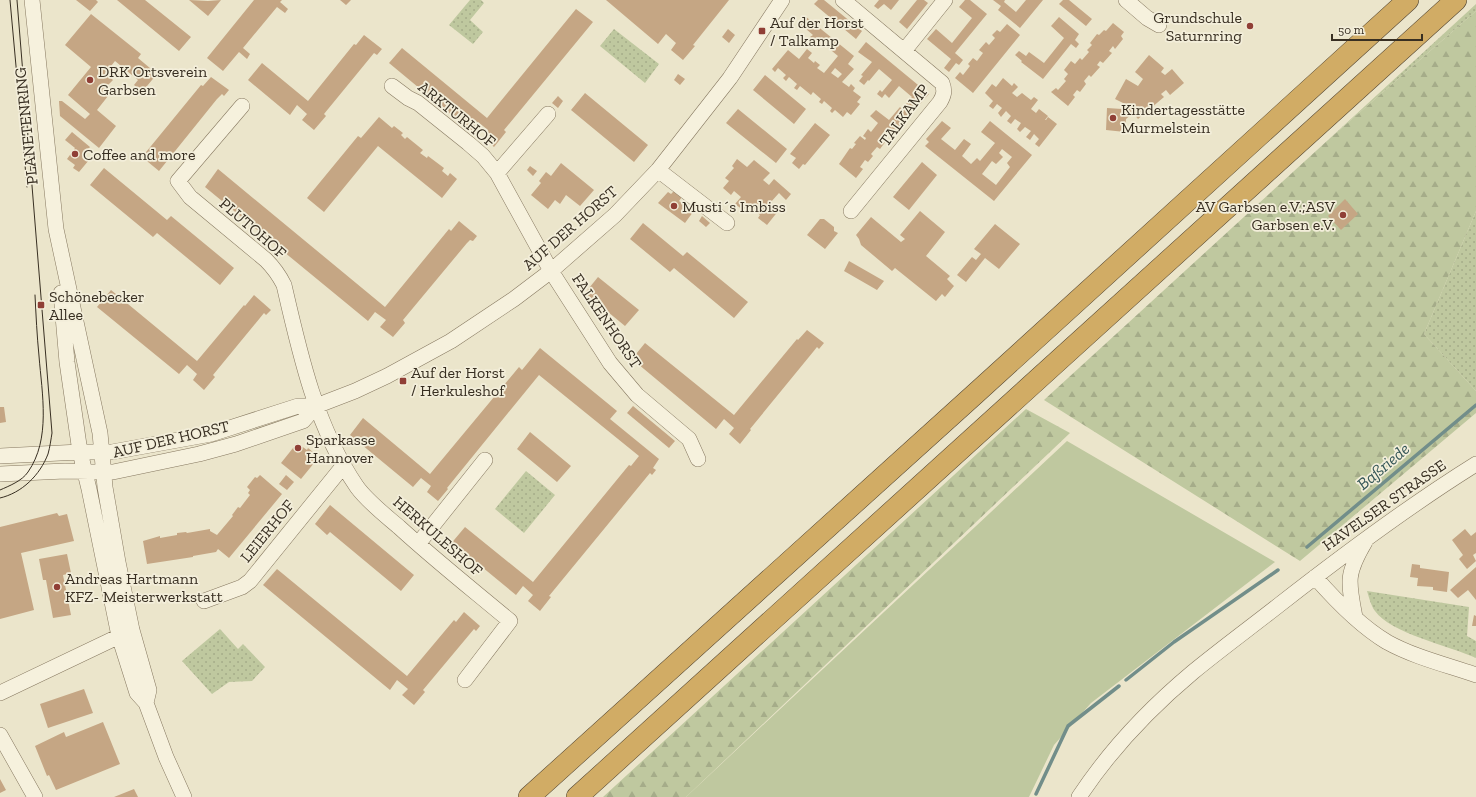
<svg xmlns="http://www.w3.org/2000/svg" width="1476" height="797" viewBox="0 0 1476 797" font-family="'Zilla Slab',serif">
<style>
.grass{fill:url(#grass-dots)}
.forest{fill:url(#forest-firs)}
.garden{fill:#bfc89f}
.lines{fill:none;stroke-linecap:round;stroke-linejoin:round}
.stream{stroke:#728e8a;stroke-width:3.5}
.building{fill:#c5a684;fill-rule:evenodd}
.minor-casing{stroke:#867860;stroke-width:16}
.highway-casing{stroke:#554734;stroke-width:22}
.minor{stroke:#f6f1dd;stroke-width:15}
.highway{stroke:#d1ac65;stroke-width:21}
.tram{stroke:#382f22;stroke-width:1}
.poi-dot{fill:#903f36;stroke:#f3eeda;stroke-width:1.5}
.labels{text-anchor:middle;dominant-baseline:central;stroke-width:3.5;stroke-linejoin:round;paint-order:stroke}
.poi-label{font-size:16px;fill:#382f22;stroke:#f3eeda;text-anchor:start}
.street-label{font-size:16px;fill:#382f22;stroke:#f3eeda}
.water-label{font-size:17px;font-style:italic;fill:#335556;stroke:#f3eeda}
</style>
<defs>
<pattern id="grass-dots" width="8" height="8" patternUnits="userSpaceOnUse"><rect width="8" height="8" fill="#bfc89f"/><path d="M2 2h.1M6 6h.1" fill="none" stroke="#a5ac89" stroke-width="1.8" stroke-linecap="round"/></pattern>
<pattern id="forest-firs" width="22" height="20" patternUnits="userSpaceOnUse"><rect width="22" height="20" fill="#bfc89f"/><path d="M5 1l3.5 6h-7zM16 11l3.5 6h-7z" fill="#a5ac89"/></pattern>
</defs>
<rect width="100%" height="100%" fill="#ebe5cb"/>
<path class="grass" d="M470,0H481L484,3L470,20L483,32L473,44L449,25Z
M1476,4V11L1328,140Z
M614,29L659,64L645,83L600,46Z
M1476,211V391L1424,334Z
M526,471L555,495L524,533L495,509Z
M1367,591L1469,607L1467,636L1476,641V658C1450,646 1390,633 1375,611C1371,606 1369,597 1367,591Z
M220,629L238,649L243,644L265,667L252,681L229,682L212,694L182,661Z"/>
<path class="forest" d="M1476,11V211L1424,334L1476,391V413L1300,561L1044,400L1328,140Z
M1026,409L1070,433L686,797H603Z"/>
<path class="garden" d="M1067,441L1275,562L1091,703L1054,745L1029,797H686Z"/>
<g class="lines">
<path class="stream" d="M1307,547L1476,405
M1126,680L1174,642L1278,570
M1036,794L1068,726L1119,686"/>
</g>
<path class="building" d="M76,0H96L98,2L90,11Z
M117,0H145L191,37L179,51Z
M189,0L208,1L221,0L208,16Z
M254,0H282L280,2L288,9L285,13L277,7L243,48L250,54L247,59L239,52L223,71L207,58Z
M340,0H351L346,5Z
M606,0H729L693,45L695,46L683,60L671,50L676,43L666,34L658,44Z
M818,0H824L862,31L856,39L814,4Z
M879,0H899L891,10L884,4L878,9L874,6Z
M917,0H924L928,3L907,29L899,22Z
M965,0H970L987,14L955,53L963,60L959,65L956,63L949,72L944,68L951,59L927,39L936,29L952,43L972,18L959,7Z
M993,0H1005L1004,2L1016,12L1026,0H1043L1020,28L998,10L1001,6Z
M1063,0H1069L1092,19L1086,26L1059,4Z
M576,9L593,22L504,130L506,132L494,147L483,137L488,130L478,122L471,131L389,63L402,48L487,118Z
M91,14L141,54L138,58L157,74L142,92L134,85L138,80L115,61L111,66L118,71L113,77L106,72L105,73L113,80L106,87L112,91L97,110L116,126L99,148L60,116L59,101H62L85,119L90,114L68,95L91,67L65,45Z
M805,16L854,56L848,64L854,69L842,82L849,87L851,84L855,88L853,91L861,97L857,102L860,104L851,115L847,112L843,117L835,110L832,113L830,111L832,108L824,101L822,104L819,102L821,99L813,92L811,95L800,86L797,90L794,88L797,84L789,77L786,81L783,78L786,75L778,68L775,72L772,69L788,50L799,59L807,49L812,53L808,58L814,63L815,61L820,65L817,68L824,73L838,56L826,46L824,48L818,44L820,41L816,38L814,40L810,37L813,35L799,23ZM835,68L842,74L838,78L831,73Z
M1059,17L1079,34L1075,40L1079,44L1076,48L1071,44L1043,79L1021,62L1022,61L1015,55L1019,51L1026,56L1029,52L1044,63L1064,38L1051,26Z
M1113,23L1124,32L1121,36L1123,39L1115,49L1113,46L1109,51L1112,53L1103,63L1100,61L1097,65L1100,67L1091,77L1089,75L1084,81L1086,84L1080,92L1077,90L1073,95L1075,97L1068,106L1051,92L1056,88L1058,90L1066,81L1064,79L1068,74L1064,70L1071,61L1075,64L1080,58L1082,60L1089,52L1087,50L1092,45L1090,43L1097,34L1099,35L1104,30L1106,31Z
M1007,24L1020,35L973,93L955,78L960,72L963,75L970,66L968,64L973,58L977,61L983,53L979,50L986,42L989,45L995,38L992,35L997,30L1000,32Z
M728,29L735,35L729,43L722,37Z
M364,35L382,49L377,55L374,53L324,114L326,116L314,130L302,120L307,114L297,105L290,115L248,80L262,63L308,101L354,44L356,45Z
M866,42L929,94L893,135L889,132L884,138L886,141L880,149L877,147L871,154L873,156L868,162L865,160L860,167L863,169L856,178L839,164L850,148L852,149L856,144L854,143L860,136L865,140L866,138L863,136L868,129L871,132L878,123L870,116L876,110L889,120L900,107L902,109L912,97L899,86L889,98L885,94L882,98L877,94L880,90L882,92L892,80L879,69L869,81L868,80L864,85L859,81L863,76L861,75L872,62L858,52Z
M1149,55L1164,68L1161,72L1165,75L1172,69L1184,83L1170,95L1166,90L1161,94L1164,97L1138,119L1133,113L1126,119L1125,132L1106,130L1107,108L1122,109L1125,104L1115,99L1126,79L1138,86L1143,79L1135,72Z
M678,74L685,79L680,85L674,80Z
M765,75L806,109L794,124L753,90Z
M211,77L229,90L224,96L222,94L217,99L159,171L142,157L201,85L203,86Z
M1003,78L1012,86L1014,83L1018,87L1012,93L1017,97L1022,93L1031,100L1034,97L1038,100L1031,109L1036,113L1039,109L1048,116L1045,120H1046L1048,117L1057,124L1039,147L1035,144L1039,139L1034,134L1030,140L1026,137L1031,131L1025,127L1020,132L1017,129L1021,123L1015,119L1011,124L1007,121L1011,116L1006,111L1001,117L998,113L1002,108L997,104L993,109L989,106L993,101L985,93L992,84L996,87Z
M585,93L648,145L634,162L571,110Z
M558,96L563,101L558,108L552,103Z
M738,109L787,149L776,163L726,123Z
M379,117L392,128L394,126L403,133L401,135L405,139L407,137L423,150L420,153L427,158L428,156L444,168L442,171L448,176L450,173L457,179L442,198L378,146L324,212L307,198L358,136L361,138Z
M942,121L951,128L941,139L955,150L964,139L971,144L962,156L971,164L977,158L980,161L995,143L981,132L990,121L1032,155L994,201L925,146L929,142L926,139ZM1002,149L1012,157L1007,163L1010,167L996,185L982,174L992,161L996,164L1003,157L999,153Z
M815,123L830,135L805,165L803,164L799,169L792,163L796,158L790,154Z
M72,132L90,147L83,155L89,160L79,172L73,168L75,165L67,159L75,148L65,140Z
M737,159L747,167L754,160L770,173L763,180L769,185L774,179L791,194L786,200L779,193L770,203L779,210L767,225L758,218L760,215L748,205L743,210L735,204L741,197L734,191L731,195L723,188L729,181L725,178L734,168L732,166Z
M922,162L937,175L909,210L893,197Z
M561,163L594,190L580,206L566,195L560,204L555,200L548,209L531,195L541,183L539,181L546,172L551,176Z
M530,166L537,171L533,176L527,170Z
M104,168L167,220L171,216L234,268L220,285L157,233L153,237L90,185Z
M218,169L385,307L449,229L451,231L459,221L477,236L473,241L470,240L467,243L403,320L405,323L393,337L380,327L386,320L375,312L368,321L205,187Z
M674,191L682,197L679,201L693,212L685,223L658,203L668,192L671,194Z
M1345,199L1358,214L1341,230L1328,216Z
M920,211L945,232L926,256L950,276L947,279L954,286L945,297L942,294L936,301L895,268L892,271L861,245L859,239L856,235L871,217L901,242L905,239L900,235Z
M702,216L710,223L706,227L699,221Z
M820,219H824L834,227V231L838,233L825,249L807,235Z
M643,223L683,256L687,252L748,302L734,318L674,268L670,272L630,239Z
M995,224L1020,244L999,269L985,258L966,282L957,275L972,257L976,260L981,254L974,249Z
M849,261L884,281L877,290L844,271Z
M598,277L639,310L625,326L585,293Z
M111,290L197,361L244,305L245,306L254,295L271,310L266,315L264,313L213,375L215,377L204,390L193,380L197,374L187,365L179,374L97,307Z
M807,330L824,343L819,349L817,347L813,352L750,429L751,430L740,444L729,434L734,428L724,419L716,429L632,359L645,343L734,415L797,339L798,340Z
M540,348L617,411L610,419L659,459L653,468L656,470L652,475L650,473L549,596L551,597L540,611L528,601L533,595L523,586L516,595L465,553L463,556L449,546L465,527L533,582L629,465L631,466L639,456L539,375L447,488L448,489L438,501L427,492L431,486L421,478L413,487L350,435L363,418L430,474L519,367L522,370Z
M633,406L675,441L669,448L627,413Z
M0,407H4L6,422L0,423Z
M530,432L571,466L557,482L517,449Z
M297,443L307,450L308,448L319,457L301,479L281,463Z
M260,475L282,494L229,558L218,549L216,552L193,556V557L147,564L143,541L160,536V538L177,535V533L186,532L187,533L210,529V531L217,535L233,516L232,515L238,507L240,508L250,495L248,493L250,490L247,487L255,477L257,478Z
M286,475L294,482L287,490L279,484Z
M330,505L414,575L401,591L330,532L327,535L315,524Z
M57,513L59,516L67,514L74,541L21,553L34,610L0,619V527Z
M1465,529L1471,536L1476,532V553L1473,555L1476,561L1467,569L1459,559L1463,555L1452,540Z
M67,554L71,573L63,575L71,615L53,618L46,580H43L39,559Z
M1412,564L1420,565V568L1449,572L1447,592L1433,590V587L1417,586L1418,578L1410,577Z
M1476,567V600L1468,590L1458,598L1450,590Z
M277,569L407,676L454,620L456,622L464,612L480,626L476,631L474,629L423,690L425,692L414,705L402,695L408,689L397,680L390,690L263,585Z
M1474,615L1476,616V626H1472Z
M84,689L93,713L48,728L40,704Z
M103,722L120,764L56,790L49,775L47,776L35,746L64,732L66,737Z
M0,779L6,790L0,793Z
M134,789L138,797H114Z"/>
<g class="lines">
<defs>
<path id="minor" d="M32,0L56,229L100,433L105,487L118,562L132,630L149,690L146,703
M843,0L942,83C945,91 944,95 940,102L851,211
M1126,0L1147,18L1159,25
M904,51L945,0
M392,86L408,98L418,103L468,143L483,156L497,173L551,271L610,363L637,395L689,439L698,459
M242,106L178,181L190,197L266,260C274,268 279,275 284,285C300,355 316,427 357,487C368,502 385,515 399,527C435,560 473,590 510,621L465,680
M658,170L727,223
M497,173L548,114
M61,293L67,362L80,452L89,489L119,636L137,693L146,703L166,757L184,797
M0,456L80,452H112L211,434L298,406H316L355,391L387,376L451,341L514,299L551,271L615,215L658,170L730,78L782,0
M0,474L65,471L113,472L199,454L236,444L303,421L316,406
M418,544L485,460
M1315,577C1336,601 1360,626 1387,642C1414,657 1447,665 1476,675
M204,601L242,587L250,581L344,465
M1355,617C1348,581 1346,574 1365,542
M0,693L128,632
M0,735L35,797
M1079,797C1110,750 1150,708 1193,672C1221,649 1251,627 1279,605C1343,555 1407,507 1476,464"/>
<path id="highway" d="M529,797L975,394L1408,0
M577,797L1456,0"/>
</defs>
<use href="#minor" class="minor-casing"/>
<use href="#highway" class="highway-casing"/>
<use href="#minor" class="minor"/>
<use href="#highway" class="highway"/>
<path class="tram" d="M10,0L27,187
M0,490C9,486 22,481 28,472C51,439 42,394 39,356C37,336 36,315 35,295
M0,498C22,493 40,475 48,454C50,447 51,439 52,433L17,0"/>
</g>
<g class="poi-dot">
<circle cx="1250" cy="26" r="4"/>
<rect x="758" y="27" width="8" height="8" rx="2"/>
<circle cx="90" cy="80" r="4"/>
<circle cx="1113" cy="118" r="4"/>
<circle cx="75" cy="154" r="4"/>
<circle cx="674" cy="206" r="4"/>
<circle cx="1343" cy="215" r="4"/>
<rect x="37" y="301" width="8" height="8" rx="2"/>
<rect x="399" y="377" width="8" height="8" rx="2"/>
<circle cx="298" cy="448" r="4"/>
<circle cx="57" cy="587" r="4"/>
</g>
<g class="labels">
<g class="poi-label">
<text x="1242" y="17" text-anchor="end">Grundschule<tspan x="1242" dy="18">Saturnring</tspan></text>
<text x="770" y="22">Auf der Horst<tspan x="770" dy="18">/ Talkamp</tspan></text>
<text x="98" y="71">DRK Ortsverein<tspan x="98" dy="18">Garbsen</tspan></text>
<text x="1121" y="109">Kindertagesstätte<tspan x="1121" dy="18">Murmelstein</tspan></text>
<text x="83" y="154">Coffee and more</text>
<text x="682" y="206">Musti´s Imbiss</text>
<text x="1335" y="206" text-anchor="end">AV Garbsen e.V.;ASV<tspan x="1335" dy="18">Garbsen e.V.</tspan></text>
<text x="49" y="296">Schönebecker<tspan x="49" dy="18">Allee</tspan></text>
<text x="411" y="372">Auf der Horst<tspan x="411" dy="18">/ Herkuleshof</tspan></text>
<text x="306" y="439">Sparkasse<tspan x="306" dy="18">Hannover</tspan></text>
<text x="65" y="578">Andreas Hartmann<tspan x="65" dy="18">KFZ- Meisterwerkstatt</tspan></text>
</g>
<g class="street-label">
<text transform="translate(457 114) rotate(39)">ARKTURHOF</text>
<text transform="translate(904 115) rotate(-54)">TALKAMP</text>
<text transform="translate(26 126) rotate(-96)">PLANETENRING</text>
<text transform="translate(253 228) rotate(41)">PLUTOHOF</text>
<text transform="translate(570 228) rotate(-41)">AUF DER HORST</text>
<text transform="translate(607 321) rotate(56)">FALKENHORST</text>
<text transform="translate(171 439) rotate(-13)">AUF DER HORST</text>
<text transform="translate(1384 505) rotate(-35)">HAVELSER STRASSE</text>
<text transform="translate(267 531) rotate(-51)">LEIERHOF</text>
<text transform="translate(438 536) rotate(41)">HERKULESHOF</text>
</g>
<g class="water-label">
<text transform="translate(1383 466) rotate(-40)">Baßriede</text>
</g>
</g>
<path d="M1332 34v6h90v-6" fill="none" stroke="#382f22" stroke-width="2"/>
<text x="1338" y="34" font-size="12" fill="#382f22" stroke="#f3eeda" stroke-width="3" paint-order="stroke">50 m</text>
</svg>
